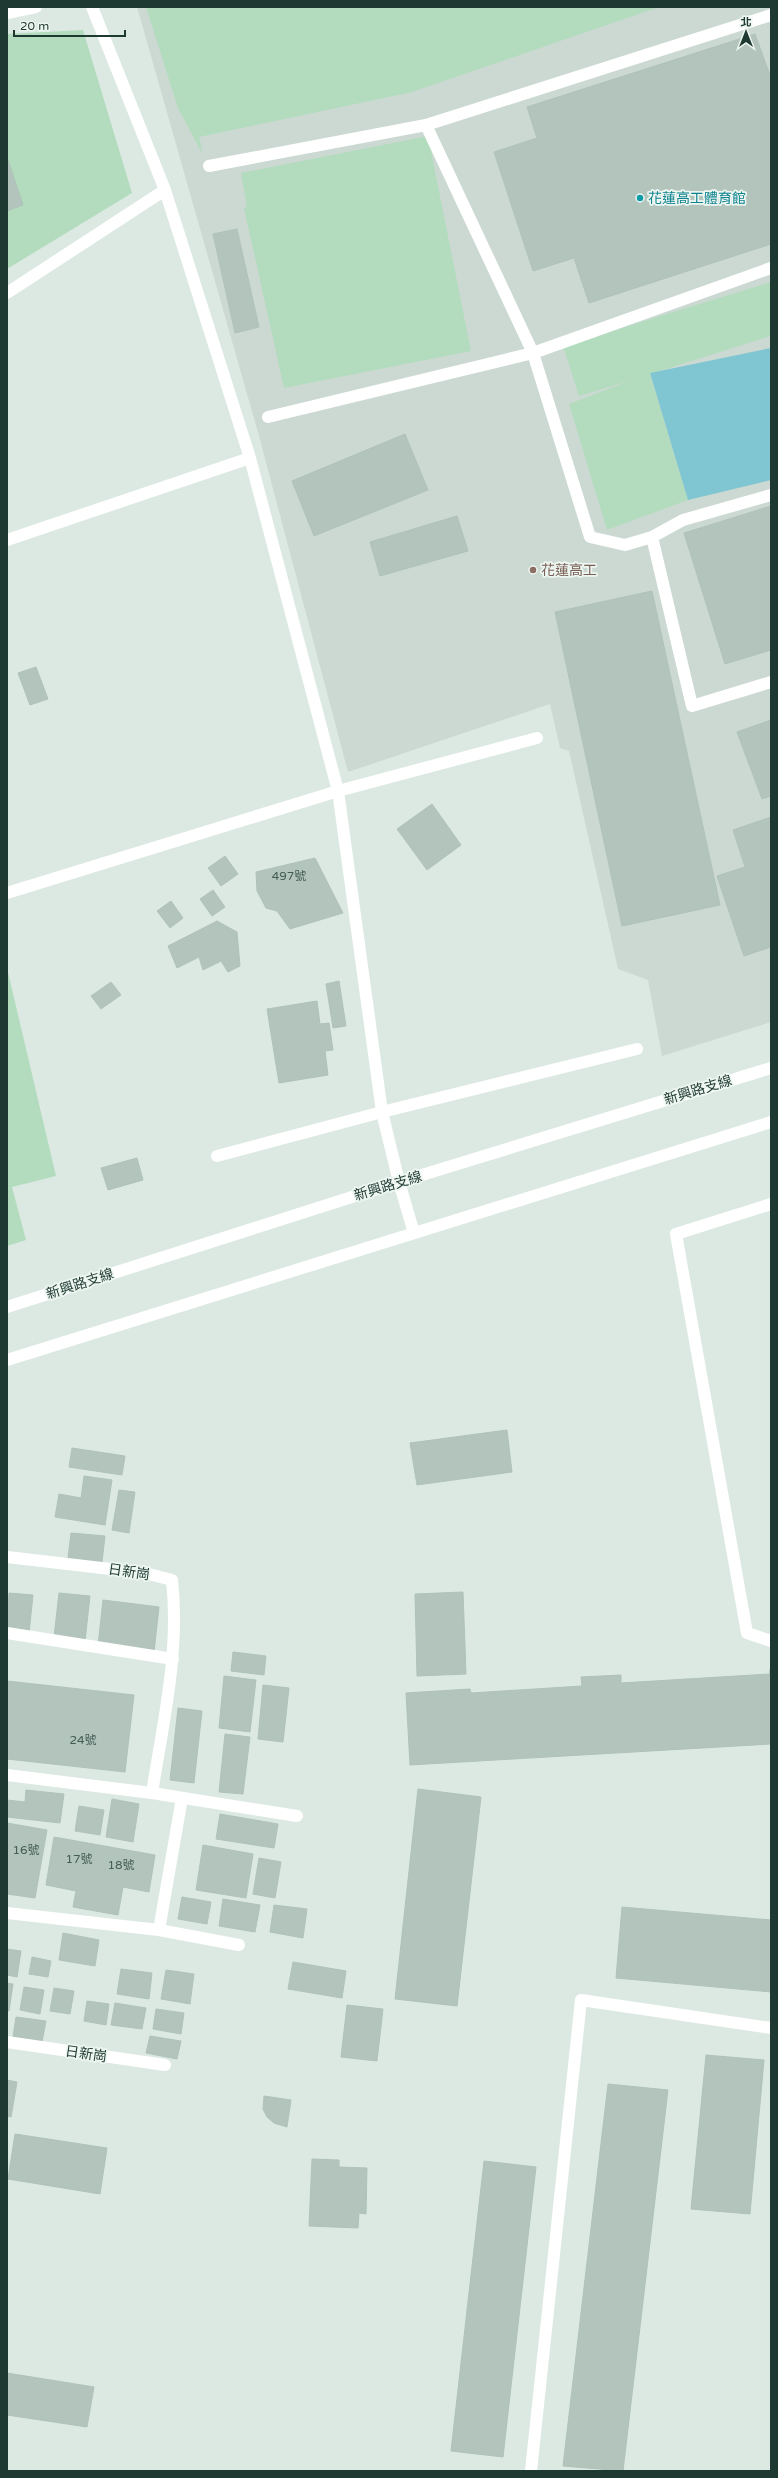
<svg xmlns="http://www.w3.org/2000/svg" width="778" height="2478" viewBox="0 0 778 2478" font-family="'Varela Round','Noto Sans TC',sans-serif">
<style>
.built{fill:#cbd9d2}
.green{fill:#b3dcbe}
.water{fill:#80c6d2}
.building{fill:#b2c4bc;stroke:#afc3ba}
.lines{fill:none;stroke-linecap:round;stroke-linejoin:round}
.lane{stroke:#fff;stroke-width:12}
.street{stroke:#fff;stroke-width:12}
.culture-dot{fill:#0f9aa8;stroke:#edf6f1;stroke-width:1.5}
.education-dot{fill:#8d6e63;stroke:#edf6f1;stroke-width:1.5}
.labels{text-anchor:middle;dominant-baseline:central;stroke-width:3.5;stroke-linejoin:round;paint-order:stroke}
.number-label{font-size:12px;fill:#435c54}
.culture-label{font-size:14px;fill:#0d838f;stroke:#edf6f1;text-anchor:start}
.education-label{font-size:14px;fill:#785e54;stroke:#edf6f1;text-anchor:start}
.street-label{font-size:14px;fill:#1e3931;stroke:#edf6f1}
</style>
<rect width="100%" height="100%" fill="#dce9e3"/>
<path class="built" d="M137,7H771V1022L662,1056L648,980L618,969L569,751L560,748L550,704L348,772L259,436Z"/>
<path class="green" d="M146,7H659L412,92L199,137L203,155L178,108Z
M83,30L132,193L7,269V34Z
M428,136L471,351L284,388L244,208L247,207L241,173Z
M771,282V336L650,374L688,500L607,530L569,404L629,381L579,396L563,346Z
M7,968L56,1176L12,1187L26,1240L7,1246Z"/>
<path class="water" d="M771,348V480L688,500L650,373Z"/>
<path class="building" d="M755,34L771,78V244L589,303L574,258L533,271L494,152L537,138L527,107Z
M7,157L23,205L7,211Z
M237,229L259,327L235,333L213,234Z
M405,434L428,490L314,536L292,481Z
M771,506V650L725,664L684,533Z
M457,516L468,551L380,576L370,542Z
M652,591L720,905L622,926L555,612Z
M36,667L48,699L30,705L18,673Z
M771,720V796L762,799L737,732Z
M432,804L461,845L427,870L397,829Z
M771,817V947L744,956L717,876L745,867L733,830Z
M225,856L238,874L221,886L208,868Z
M315,858L343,913L290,929L277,911L266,908L257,891L256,872Z
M213,890L225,907L212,916L200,899Z
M171,901L183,918L170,928L157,911Z
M217,921L237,932L240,966L228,972L221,961L203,970L199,957L177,968L168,946Z
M339,981L346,1026L333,1028L326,984Z
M111,982L121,995L101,1009L91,996Z
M317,1001L320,1024L329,1023L333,1050L325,1051L328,1075L279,1083L267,1009Z
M137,1158L143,1180L108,1190L101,1168Z
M507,1430L512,1472L417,1485L410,1443Z
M72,1448L125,1456L122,1475L69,1467Z
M84,1476L112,1480L105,1525L55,1517L59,1494L81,1498Z
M119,1490L135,1492L129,1533L112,1530Z
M71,1533L105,1536L102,1562L68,1558Z
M463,1592L466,1674L417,1676L415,1594Z
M9,1593L33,1595L29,1633L7,1631Z
M59,1593L90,1596L85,1641L54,1637Z
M103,1600L159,1607L154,1652L98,1646Z
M233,1652L266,1656L264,1675L231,1671Z
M770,1669L771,1744L410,1765L406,1693L470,1689L471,1693L582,1686L581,1677L621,1675V1683L770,1674Z
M224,1676L256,1680L250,1732L219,1728Z
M7,1681L134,1695L125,1772L7,1759Z
M263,1685L289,1688L283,1742L258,1739Z
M178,1708L202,1711L194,1783L170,1780Z
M225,1734L250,1737L243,1794L219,1792Z
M418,1789L481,1797L457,2006L395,1999Z
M26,1790L64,1794L60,1823L7,1817V1800L25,1802Z
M112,1799L139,1804L133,1842L106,1837Z
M79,1806L104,1810L100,1835L75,1831Z
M220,1814L278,1824L274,1848L216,1839Z
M7,1823L47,1830L35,1898L7,1894Z
M54,1837L155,1855L149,1892L123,1887L118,1915L73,1907L76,1891L46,1885Z
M203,1845L253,1854L246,1898L196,1890Z
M259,1858L281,1862L275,1898L253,1894Z
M182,1897L211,1902L207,1924L178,1919Z
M223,1899L260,1905L255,1932L219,1926Z
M274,1905L307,1909L303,1938L270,1932Z
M622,1907L771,1920V1992L616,1978Z
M63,1933L99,1940L95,1966L59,1960Z
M7,1949L21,1951L17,1977L7,1975Z
M32,1957L51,1961L48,1977L29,1974Z
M293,1962L346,1971L342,1998L288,1989Z
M121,1969L152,1973L149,1999L117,1994Z
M166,1970L194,1974L190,2004L161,1999Z
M7,1983L13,1984L9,2011H7Z
M24,1987L44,1990L40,2014L20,2010Z
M54,1988L74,1991L70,2014L50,2011Z
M87,2001L109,2004L106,2025L84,2021Z
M115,2003L146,2008L142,2029L111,2025Z
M347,2005L383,2009L377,2061L341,2057Z
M156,2009L184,2013L181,2034L153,2029Z
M16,2017L46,2021L42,2042L13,2037Z
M150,2036L181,2041L177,2059L146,2053Z
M706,2055L764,2060L750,2214L691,2209Z
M7,2080L17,2082L11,2117L7,2116Z
M608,2084L668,2090L623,2471L563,2466Z
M264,2096L291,2100L287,2127L274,2123L267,2117L263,2109Z
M15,2134L107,2148L100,2194L8,2179Z
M312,2159L339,2160V2167L367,2168L366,2214L359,2213L358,2228L309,2226Z
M484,2161L536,2167L503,2457L451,2451Z
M7,2373L94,2387L87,2427L7,2415Z"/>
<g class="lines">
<path class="lane" d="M217,1156L382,1112L637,1049
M771,1204L676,1234L747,1633L771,1641
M7,1557L145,1573L172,1580C180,1651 163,1723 152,1793
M7,1633L173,1659
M7,1775L152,1793L297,1816
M7,1913L159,1930L239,1945
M159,1930L182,1798
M7,2042L165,2065
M531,2471L581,2000L771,2028"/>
<path class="street" d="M92,7L165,190L250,458L338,791L382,1112L399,1182L414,1233
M7,13L36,7
M426,125L533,353L771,268
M209,166L426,125L771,15
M7,293L165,190
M268,417L533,353L590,537L625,545L652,537L683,520L771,495
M652,537L692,706L771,682
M7,540L250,458
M7,893L338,791L537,738
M7,1307L399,1182L771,1068
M7,1360L771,1122"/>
</g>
<circle class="culture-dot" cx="640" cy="198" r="4"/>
<circle class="education-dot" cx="533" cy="570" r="4"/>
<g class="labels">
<g class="number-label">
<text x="289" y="876">497號</text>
<text x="83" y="1740">24號</text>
<text x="26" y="1850">16號</text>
<text x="79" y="1859">17號</text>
<text x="121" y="1865">18號</text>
</g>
<g class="culture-label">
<text x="648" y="198">花蓮高工體育館</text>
</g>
<g class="education-label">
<text x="541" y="570">花蓮高工</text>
</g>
<g class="street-label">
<text transform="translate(698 1090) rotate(-17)">新興路支線</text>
<text transform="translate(388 1186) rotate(-17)">新興路支線</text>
<text transform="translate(80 1284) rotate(-18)">新興路支線</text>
<text transform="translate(129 1572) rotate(8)">日新崗</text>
<text transform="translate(86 2054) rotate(8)">日新崗</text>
</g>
</g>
<rect width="778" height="2478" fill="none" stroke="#1e3931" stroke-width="16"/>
<g transform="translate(746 32)" stroke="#edf6f1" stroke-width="3" paint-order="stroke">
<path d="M0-3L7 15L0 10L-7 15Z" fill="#1e3931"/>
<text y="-6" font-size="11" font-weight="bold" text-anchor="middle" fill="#1e3931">北</text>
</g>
<path d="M14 30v6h111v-6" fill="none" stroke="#1e3931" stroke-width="2"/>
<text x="20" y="30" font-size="12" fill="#1e3931" stroke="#edf6f1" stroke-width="3" paint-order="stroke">20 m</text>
</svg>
